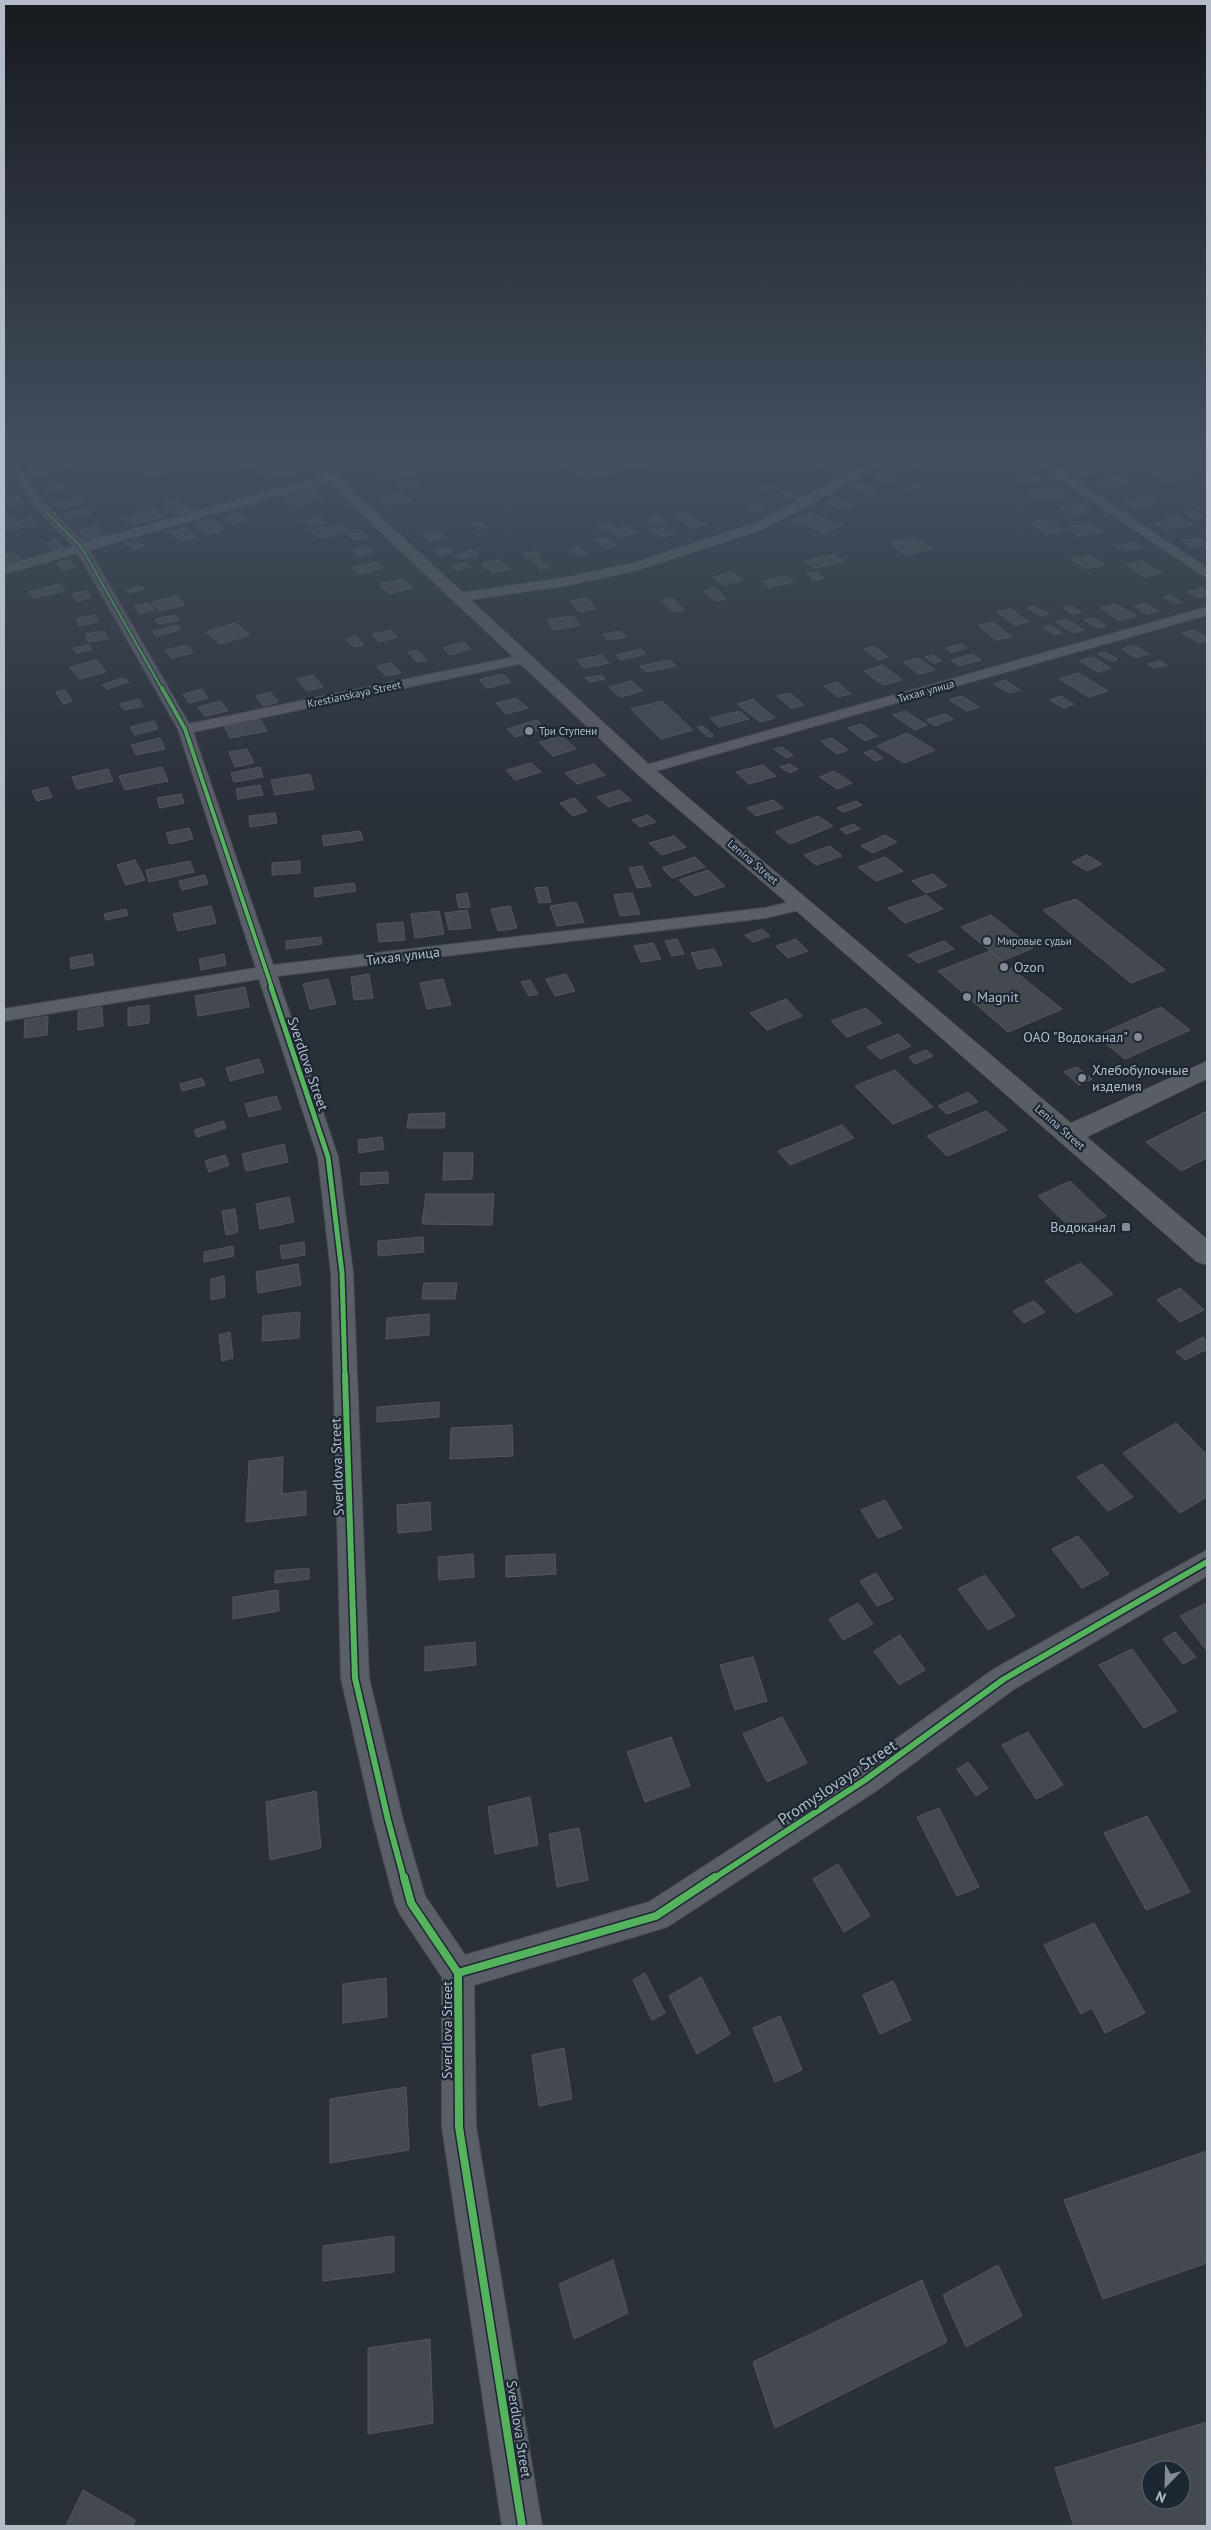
<svg xmlns="http://www.w3.org/2000/svg" width="1211" height="2530" viewBox="0 0 1211 2530" font-family="'PT Sans',sans-serif">
<style>
.building{fill:#444950;stroke:#52575f;fill-rule:evenodd}
.lines{fill:none;stroke-linecap:round;stroke-linejoin:round}
.street-casing{stroke:#484c53;stroke-width:2}
.secondary-casing{stroke:#484c53;stroke-width:1}
.street{fill:#5a5e66;fill-rule:evenodd}
.secondary{fill:#595d64;fill-rule:evenodd}
.cycleway-far4-casing{stroke:#1d2633;stroke-width:4.5}
.cycleway-far3-casing{stroke:#1d2633;stroke-width:6}
.cycleway-far2-casing{stroke:#1d2633;stroke-width:8}
.cycleway-far1-casing{stroke:#1d2633;stroke-width:9}
.cycleway-casing{stroke:#1d2633;stroke-width:11}
.cycleway-far4{stroke:#56b35d;stroke-width:2.5}
.cycleway-far3{stroke:#56b35d;stroke-width:4}
.cycleway-far2{stroke:#56b35d;stroke-width:5}
.cycleway-far1{stroke:#56b35d;stroke-width:6}
.cycleway{stroke:#56b35d;stroke-width:8}
.poi-dot{fill:#848b96;stroke:#1d2633;stroke-width:2}
.labels{text-anchor:middle;dominant-baseline:central;stroke-width:4.5;stroke-linejoin:round;paint-order:stroke}
.far-street-label{font-size:11px;fill:#b4bcc9;stroke:#1d2633}
.far-poi-label{font-size:11px;fill:#b4bcc9;stroke:#1d2633;text-anchor:start}
.street-label{font-size:14px;fill:#b4bcc9;stroke:#1d2633}
.poi-label{font-size:14px;fill:#b4bcc9;stroke:#1d2633;text-anchor:start}
.near-street-label{font-size:16px;fill:#b4bcc9;stroke:#1d2633}
</style>
<rect width="100%" height="100%" fill="#2a3038"/>
<path class="building" d="M61,458H76V464L60,466Z
M131,458H148L153,462L139,465Z
M240,458H279L282,462L235,470L226,460Z
M346,458H366L368,460L350,463Z
M551,458H650L656,462L584,479Z
M902,458H907L924,463L919,466L898,461Z
M1089,459L1097,464L1081,467L1072,462Z
M829,462L846,468L834,473L817,467Z
M48,463L53,471L31,475L27,467Z
M171,465L176,470L148,475L143,471Z
M290,465L298,474L267,479L259,470Z
M366,465L371,469L355,472L350,468Z
M1089,467L1096,472L1079,474L1072,470Z
M883,468L899,472L893,475L877,471Z
M405,469L412,475L385,480L379,473Z
M1177,469L1191,476L1166,481L1152,474Z
M1033,473L1042,479L1024,482L1016,476Z
M881,474L897,478L891,482L875,477Z
M1121,477L1130,482L1098,487L1090,482Z
M417,480L422,484L400,489L395,484Z
M62,481L66,487L46,491L42,485Z
M857,483L878,489L870,494L849,488Z
M912,483L924,487L917,490L906,487Z
M771,485L778,488L765,492L759,489Z
M1056,487L1067,495L1037,499L1026,492Z
M315,489L324,499L292,505L282,495Z
M785,491L799,496L789,500L775,495Z
M403,492L411,500L388,504L380,497Z
M1142,493L1159,504L1133,508L1124,503L1142,500L1134,495Z
M18,496L23,503L4,506V499Z
M78,498L84,503L58,509L52,503Z
M179,498L194,510L178,514L163,502Z
M833,498L855,505L846,510L824,503Z
M756,503L767,509L758,511L748,505Z
M1082,505L1090,511L1070,514L1062,508Z
M86,509L91,514L67,519L63,514Z
M155,509L165,516L132,525L122,518Z
M1194,511L1205,518L1195,520L1184,513Z
M239,513L248,520L231,524L223,517Z
M687,513L706,525L693,528L674,516Z
M809,513L842,525L825,533L792,520Z
M11,516L17,522L31,518L37,524L6,531L4,528V518Z
M1179,516L1192,525L1164,529L1155,524L1170,521L1165,519Z
M659,517L666,522L651,525L645,521Z
M321,518L327,523L308,527L303,521Z
M211,519L224,530L206,535L193,523Z
M1049,520L1063,531L1044,534L1029,522Z
M483,522L488,527L477,529L472,523Z
M608,523L613,527L601,529L596,525Z
M1091,523L1103,532L1078,536L1067,527Z
M341,524L349,532L319,538L311,530Z
M98,526L106,536L84,540L76,531Z
M629,526L638,533L617,537L608,530Z
M657,526L674,534L665,537L648,529Z
M186,528L196,537L181,541L170,532Z
M439,531L446,538L430,541L423,535Z
M364,532L369,537L354,540L349,535Z
M607,538L617,545L606,548L595,540Z
M916,538L932,549L906,555L890,543Z
M1200,538L1207,544L1191,547L1182,541Z
M55,540L64,547L54,550L46,543Z
M136,540L144,546L133,550L125,544Z
M1135,542L1144,547L1125,551L1116,546Z
M368,547L374,553L358,556L352,550Z
M578,547L587,554L578,556L569,549Z
M447,548L453,552L440,556L434,551Z
M472,550L479,555L462,559L456,555Z
M536,551L541,556L529,559L523,554Z
M14,553L21,559L6,563L4,555Z
M835,554L845,562L815,568L805,561Z
M1089,555L1105,565L1086,569L1071,559Z
M540,559L549,567L540,569L531,561Z
M70,560L76,567L62,570L57,563Z
M498,560L510,569L492,573L481,564Z
M1143,561L1163,573L1145,577L1126,565Z
M376,562L383,568L359,574L353,567Z
M466,563L471,566L457,570L451,566Z
M731,572L743,580L724,585L713,577Z
M817,572L824,578L814,580L807,573Z
M786,576L794,582L769,587L762,581Z
M403,579L413,588L389,594L379,584Z
M60,584L65,591L33,598L28,592Z
M141,586L145,589L130,593L126,590Z
M715,588L726,599L715,601L703,591Z
M1203,588L1207,590V596L1198,598L1187,592Z
M88,591L91,598L76,601L73,593Z
M1170,595L1182,602L1175,604L1164,597Z
M178,596L184,605L159,611L152,602Z
M587,598L596,609L579,612L570,601Z
M672,598L684,610L673,612L660,600Z
M149,603L154,610L140,614L134,606Z
M1146,603L1159,611L1147,614L1134,606Z
M1116,604L1136,616L1120,621L1100,608Z
M1034,606L1049,614L1041,616L1027,608Z
M1071,606L1081,612L1073,614L1063,608Z
M1011,609L1029,622L1015,625L997,612Z
M95,615L99,622L79,626L76,619Z
M175,615L179,620L159,624L155,619Z
M573,616L580,625L554,630L547,620Z
M1094,618L1106,626L1097,628L1084,620Z
M1066,619L1084,630L1074,633L1056,622Z
M993,622L1012,637L996,640L978,625Z
M235,623L250,635L220,644L206,632Z
M178,625L181,630L156,636L153,631Z
M1050,625L1062,633L1054,635L1043,627Z
M391,630L398,637L379,642L372,634Z
M1194,630L1207,638V641L1199,643L1182,633Z
M104,631L108,639L88,642L85,634Z
M621,631L626,637L607,640L603,634Z
M356,636L364,645L354,647L346,639Z
M464,642L471,649L450,655L443,648Z
M962,644L967,648L951,652L946,648Z
M89,645L92,650L76,653L73,648Z
M187,645L193,653L171,658L165,650Z
M1134,645L1149,654L1136,658L1122,649Z
M874,646L888,657L878,660L864,649Z
M641,649L646,654L620,660L616,655Z
M417,650L427,660L417,662L408,652Z
M1105,652L1118,659L1112,662L1098,654Z
M972,654L981,660L959,666L951,660Z
M602,655L609,663L584,668L577,660Z
M933,655L942,661L934,663L925,657Z
M1092,657L1111,668L1098,672L1080,661Z
M919,658L935,670L919,674L903,662Z
M97,660L106,672L79,679L70,667Z
M670,660L676,666L646,672L640,666Z
M1161,661L1167,665L1154,668L1148,664Z
M391,663L401,673L386,676L377,666Z
M883,665L902,680L883,685L864,671Z
M1078,673L1108,691L1089,697L1059,679Z
M503,674L511,682L487,688L479,680Z
M313,675L323,687L307,691L297,679Z
M602,675L605,679L589,682L585,678Z
M123,678L129,682L107,689L102,685Z
M1005,680L1020,690L1009,693L994,684Z
M631,681L643,691L620,697L609,687Z
M837,682L851,694L838,697L824,686Z
M202,689L208,698L189,703L183,694Z
M65,690L72,701L63,704L56,692Z
M270,692L278,702L264,706L256,696Z
M790,693L804,705L791,708L777,696Z
M962,696L979,707L967,711L949,700Z
M1061,696L1074,704L1064,708L1050,700Z
M516,698L528,708L506,714L496,703Z
M139,699L143,706L124,710L119,704Z
M753,699L775,718L760,722L737,704Z
M221,701L228,711L205,716L198,707Z
M662,701L693,730L661,739L631,709Z
M739,711L749,719L719,727L710,718Z
M905,711L927,725L915,730L893,715Z
M945,714L953,719L935,726L926,720Z
M260,719L267,731L230,738L224,726Z
M537,720L545,728L515,737L507,729Z
M154,721L158,729L135,735L130,727Z
M861,724L878,736L865,741L848,728Z
M703,726L714,736L708,737L697,727Z
M907,733L935,750L904,763L877,746Z
M562,736L576,749L553,756L539,742Z
M160,738L165,749L136,755L131,745Z
M832,738L848,750L837,754L821,741Z
M782,747L793,755L786,758L774,749Z
M247,749L254,763L235,767L229,752Z
M872,750L883,758L875,761L864,753Z
M532,763L541,772L515,780L506,770Z
M594,764L605,775L577,784L565,773Z
M789,764L798,769L790,773L780,767Z
M763,765L776,776L749,784L736,772Z
M162,767L168,781L125,790L119,776Z
M260,767L263,777L234,782L231,773Z
M108,769L113,781L77,789L72,777Z
M834,771L852,783L837,789L820,777Z
M310,774L314,789L275,795L271,780Z
M260,785L263,795L238,799L236,789Z
M47,787L52,797L37,801L32,791Z
M620,790L631,800L608,807L597,797Z
M181,794L184,803L160,808L157,798Z
M575,798L587,811L573,816L560,803Z
M773,800L783,808L756,816L747,808Z
M856,801L862,805L844,812L837,808Z
M275,813L277,823L250,827L249,816Z
M648,815L656,822L640,827L632,820Z
M818,816L833,826L790,844L775,832Z
M854,824L860,829L846,834L840,829Z
M189,828L193,839L170,844L166,833Z
M360,831L363,840L324,846L322,836Z
M885,835L897,842L873,853L861,846Z
M674,836L686,847L662,855L649,843Z
M830,846L842,856L816,865L804,855Z
M1087,855L1102,864L1087,871L1072,862Z
M695,857L705,867L672,878L662,868Z
M885,857L903,871L876,881L858,867Z
M135,860L145,880L126,885L117,865Z
M190,861L194,872L149,882L146,870Z
M300,861V873L272,875V863Z
M642,866L651,886L637,888L629,868Z
M708,870L725,886L695,896L679,880Z
M933,874L947,886L926,893L912,881Z
M205,875L208,884L182,890L179,881Z
M354,883L356,891L315,897L314,888Z
M547,887L551,902L539,903L535,888Z
M467,893L470,907L459,908L456,895Z
M632,893L640,914L620,916L614,895Z
M926,895L943,909L905,923L888,908Z
M1076,899L1165,970L1131,983L1043,910Z
M576,902L584,922L557,926L550,906Z
M211,906L216,923L178,931L173,914Z
M510,906L517,928L498,931L491,909Z
M126,909L128,915L106,920L104,914Z
M467,910L471,928L449,930L445,913Z
M439,911L444,934L415,938L411,914Z
M991,915L1033,948L1002,961L961,927Z
M403,922L405,940L379,942L377,924Z
M762,929L770,936L753,942L745,935Z
M321,937L322,944L286,949V941Z
M677,939L684,954L672,956L665,941Z
M796,939L808,951L788,958L776,946Z
M944,941L954,949L918,963L908,955Z
M653,943L661,959L641,962L634,946Z
M714,949L722,965L698,969L691,953Z
M990,951L1002,961L1062,1009L1008,1032L938,971Z
M92,954L94,965L71,969L70,958Z
M224,954L226,965L201,970L199,959Z
M369,974L373,998L354,1000L351,977Z
M566,974L575,991L555,996L546,979Z
M328,979L336,1004L310,1009L303,984Z
M443,979L451,1005L427,1009L420,983Z
M530,980L538,994L529,996L521,982Z
M245,987L249,1007L198,1016L195,996Z
M786,999L802,1016L767,1030L750,1013Z
M149,1005V1023L128,1026V1008Z
M102,1007L103,1026L78,1030V1011Z
M1161,1007L1190,1030L1125,1059L1096,1036Z
M866,1008L882,1023L847,1037L831,1021Z
M48,1016L47,1035L24,1038L25,1020Z
M898,1034L911,1046L880,1059L867,1047Z
M926,1050L933,1056L915,1064L909,1057Z
M259,1059L264,1072L230,1081L226,1068Z
M1077,1067L1092,1079L1079,1085L1064,1072Z
M895,1070L933,1107L893,1124L855,1086Z
M202,1078L205,1085L182,1091L180,1084Z
M968,1092L978,1102L947,1114L938,1106Z
M276,1096L281,1109L249,1117L245,1104Z
M986,1111L1007,1130L947,1156L927,1136Z
M1207,1111V1158L1181,1171L1146,1142Z
M445,1113L444,1128H407L409,1114Z
M223,1121L226,1128L197,1137L194,1130Z
M842,1125L854,1138L790,1165L778,1151Z
M382,1137L384,1149L359,1153L358,1140Z
M284,1144L288,1162L246,1171L242,1154Z
M444,1153H473L472,1179L443,1180Z
M225,1155L229,1165L209,1172L205,1161Z
M388,1172V1183L360,1185L361,1173Z
M1070,1181L1106,1216L1074,1231L1038,1196Z
M426,1194H494L492,1225L422,1224Z
M289,1197L294,1222L260,1229L256,1204Z
M235,1209L238,1232L226,1235L222,1211Z
M423,1237L424,1252L378,1256V1241Z
M304,1242L305,1255L282,1259L280,1246Z
M233,1246L234,1256L204,1262V1252Z
M1081,1263L1113,1294L1076,1313L1045,1281Z
M298,1264L301,1285L258,1293L256,1272Z
M224,1276L225,1297L211,1300V1279Z
M424,1283H457L455,1299H422Z
M1180,1288L1204,1310L1180,1322L1157,1300Z
M1034,1301L1045,1312L1024,1323L1013,1311Z
M300,1312L299,1338L262,1341L263,1316Z
M429,1314V1335L386,1339L387,1318Z
M230,1332L233,1358L222,1361L219,1335Z
M1203,1337L1207,1342V1349L1185,1360L1176,1352Z
M439,1402V1417L377,1422V1407Z
M1176,1423L1207,1455V1497L1180,1513L1123,1453Z
M512,1425L513,1456L450,1459L451,1428Z
M283,1457L282,1494L306,1491V1515L246,1522L249,1461Z
M1102,1464L1133,1497L1108,1511L1077,1477Z
M885,1500L902,1528L878,1538L861,1510Z
M430,1502L431,1530L398,1533L397,1505Z
M1078,1536L1109,1574L1082,1588L1052,1549Z
M473,1554L474,1577L439,1580L438,1557Z
M555,1554L556,1574L506,1577V1556Z
M309,1568V1579L275,1583V1571Z
M876,1573L893,1599L877,1606L860,1581Z
M985,1575L1015,1616L988,1630L958,1589Z
M278,1590L279,1611L233,1619V1597Z
M858,1603L873,1624L843,1640L829,1619Z
M1207,1603V1651L1180,1616Z
M1175,1632L1196,1657L1183,1664L1163,1639Z
M900,1635L925,1670L899,1685L874,1651Z
M475,1642L476,1665L425,1671V1647Z
M1132,1649L1177,1711L1144,1728L1099,1665Z
M753,1657L767,1701L735,1710L720,1665Z
M782,1717L807,1763L767,1782L743,1734Z
M1028,1732L1063,1785L1036,1799L1002,1745Z
M671,1737L690,1786L645,1802L627,1752Z
M968,1762L988,1788L976,1796L957,1769Z
M316,1791L321,1848L270,1860L266,1802Z
M530,1797L538,1845L495,1854L488,1807Z
M939,1808L979,1887L957,1896L917,1817Z
M1147,1816L1190,1892L1146,1910L1104,1833Z
M579,1828L588,1880L557,1887L549,1834Z
M838,1864L870,1916L844,1932L813,1879Z
M1094,1923L1145,2013L1105,2033L1092,2008L1081,2014L1044,1945Z
M645,1973L665,2013L652,2020L633,1980Z
M701,1977L730,2034L697,2054L669,1996Z
M386,1978L387,2017L343,2023V1984Z
M893,1981L911,2020L880,2034L863,1995Z
M780,2016L802,2070L775,2082L753,2028Z
M564,2048L572,2099L539,2106L532,2055Z
M406,2087L409,2150L330,2163V2099Z
M1207,2151V2263L1103,2299L1064,2200Z
M394,2236V2272L323,2281V2246Z
M613,2260L628,2313L574,2339L559,2284Z
M998,2265L1022,2316L966,2347L943,2295Z
M922,2280L947,2342L775,2428L753,2362Z
M430,2339L433,2423L368,2434V2348Z
M1207,2422V2526H1074L1055,2468ZM1151,2470H1181V2500H1151Z
M83,2490L135,2520L133,2526H66Z"/>
<g class="lines">
<defs>
<path id="street" d="M5,458H15L43,502L84,543L291,485L335,477V481L297,490L89,550L189,724L523,655L530,659L523,663L193,732L273,965L765,908L802,899L808,900L811,904L808,908L765,918L277,976L338,1157L353,1273L369,1678L403,1820L425,1896L465,1955L649,1902L854,1769L994,1669L1207,1550V1576L1014,1689L876,1791L667,1927L474,1985L476,2127L542,2526H502L442,2127V1977L400,1914L395,1903L373,1820L341,1678L331,1273L318,1157L259,979L4,1021V1009L256,968L178,729L78,553L4,574V566L73,546L34,506Z
M879,458H893L764,529L637,570L569,585L460,601L453,597L460,593L569,577L634,563L756,523Z
M1028,458H1041L1207,568V578Z
M1207,607V615L649,773H639L636,770L639,767Z"/>
<path id="secondary" d="M302,458H317L651,766L1071,1123L1207,1061V1079L1087,1137L1207,1239V1265L1197,1262L794,909L637,774Z"/>
</defs>
<use href="#street" class="street-casing"/>
<use href="#secondary" class="secondary-casing"/>
<use href="#street" class="street"/>
<use href="#secondary" class="secondary"/>
<defs>
<path id="cycleway-far4" d="M10,458L38,504L82,548L162,689"/>
<path id="cycleway-far3" d="M162,688L185,729L272,988"/>
<path id="cycleway-far2" d="M271,987L328,1157L342,1273L345,1376"/>
<path id="cycleway-far1" d="M345,1375L355,1678L388,1820L404,1879
M713,1879L865,1780L1004,1679L1207,1562"/>
<path id="cycleway" d="M404,1877L411,1903L458,1973L459,2127L522,2526
M458,1973L656,1916L715,1877"/>
</defs>
<use href="#cycleway-far4" class="cycleway-far4-casing"/>
<use href="#cycleway-far3" class="cycleway-far3-casing"/>
<use href="#cycleway-far2" class="cycleway-far2-casing"/>
<use href="#cycleway-far1" class="cycleway-far1-casing"/>
<use href="#cycleway" class="cycleway-casing"/>
<use href="#cycleway-far4" class="cycleway-far4"/>
<use href="#cycleway-far3" class="cycleway-far3"/>
<use href="#cycleway-far2" class="cycleway-far2"/>
<use href="#cycleway-far1" class="cycleway-far1"/>
<use href="#cycleway" class="cycleway"/>
</g>
<linearGradient id="sky" x2="0" y2="1"><stop stop-color="#171a1f"/><stop offset="0.56" stop-color="#444e5e"/><stop offset="1" stop-color="#444e5e" stop-opacity="0"/></linearGradient>
<rect width="1211" height="812" fill="url(#sky)"/>
<g class="poi-dot">
<circle cx="529" cy="731" r="5"/>
<circle cx="987" cy="941" r="5"/>
<circle cx="1004" cy="967" r="5"/>
<circle cx="967" cy="997" r="5"/>
<circle cx="1138" cy="1037" r="5"/>
<circle cx="1082" cy="1078" r="5"/>
<rect x="1121" y="1222" width="10" height="10" rx="2.5"/>
</g>
<g class="labels">
<g class="far-street-label">
<text transform="translate(926 691) rotate(-16)">Тихая улица</text>
<text transform="translate(354 694) rotate(-12)">Krestianskaya Street</text>
<text transform="translate(753 862) rotate(40)">Lenina Street</text>
<text transform="translate(1060 1127) rotate(41)">Lenina Street</text>
</g>
<g class="far-poi-label">
<text x="539" y="731">Три Ступени</text>
<text x="997" y="941">Мировые судьи</text>
</g>
<g class="street-label">
<text transform="translate(403 956) rotate(-7)">Тихая улица</text>
<text transform="translate(308 1064) rotate(71)">Sverdlova Street</text>
<text transform="translate(337 1467) rotate(-92)">Sverdlova Street</text>
<text transform="translate(447 2030) rotate(-90)">Sverdlova Street</text>
<text transform="translate(519 2429) rotate(81)">Sverdlova Street</text>
</g>
<g class="poi-label">
<text x="1014" y="967">Ozon</text>
<text x="977" y="997">Magnit</text>
<text x="1128" y="1037" text-anchor="end">ОАО "Водоканал"</text>
<text x="1092" y="1070">Хлебобулочные<tspan x="1092" dy="16">изделия</tspan></text>
<text x="1116" y="1227" text-anchor="end">Водоканал</text>
</g>
<g class="near-street-label">
<text transform="translate(837 1782) rotate(-34)">Promyslovaya Street</text>
</g>
</g>
<rect width="1211" height="2530" fill="none" stroke="#b4bcc9" stroke-width="10"/>
<g transform="translate(1166 2485) rotate(203)"><circle r="24" fill="#1d2633" stroke="#59626f"/>
<path d="M0-4L9 19L0 12L-9 19Z" fill="#848b96"/>
<text y="-8" font-size="14" font-weight="bold" text-anchor="middle" fill="#b4bcc9">N</text>
</g>
</svg>
